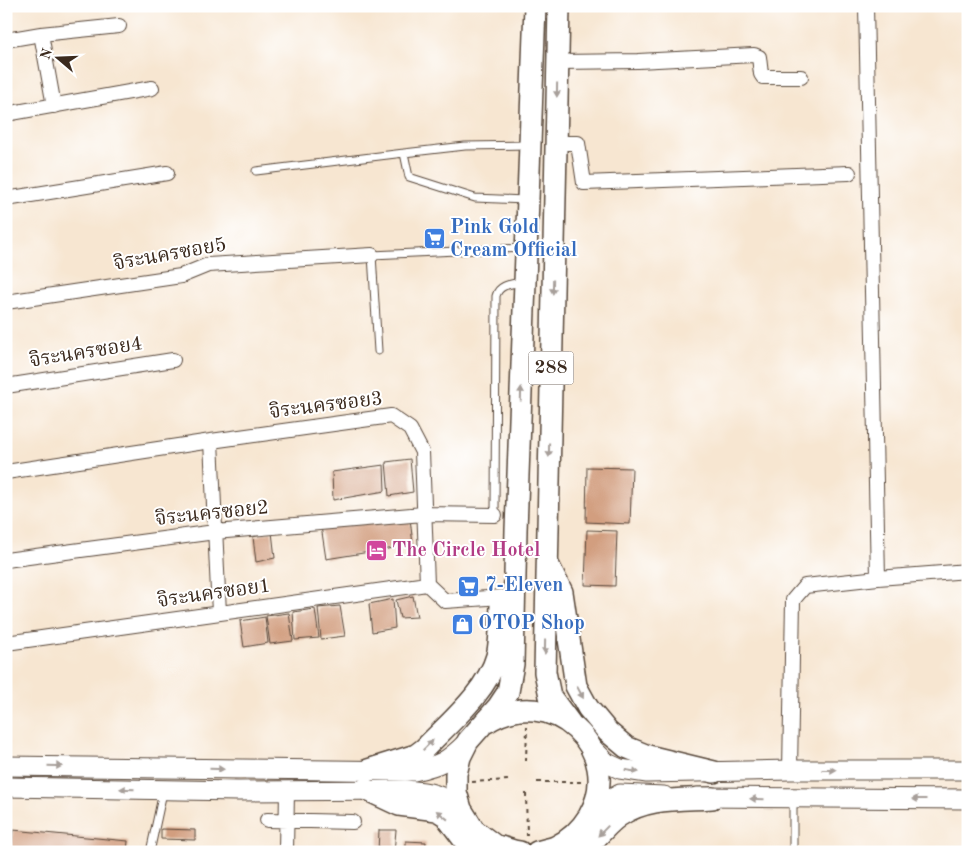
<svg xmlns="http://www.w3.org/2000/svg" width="974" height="858" viewBox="0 0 974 858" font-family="'Old Standard TT','Noto Serif Thai',serif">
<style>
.building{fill:#d29e7f}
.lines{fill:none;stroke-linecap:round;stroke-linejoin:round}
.service-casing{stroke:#574639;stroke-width:9}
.minor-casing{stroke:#574639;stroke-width:16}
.secondary-casing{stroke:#574639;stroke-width:21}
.primary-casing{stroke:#574639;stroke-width:24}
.path{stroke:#574639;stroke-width:2;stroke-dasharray:4 4;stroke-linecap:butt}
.service{stroke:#fff;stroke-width:7}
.minor{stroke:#fff;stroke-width:14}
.secondary{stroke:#fff;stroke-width:19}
.primary{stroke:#fff;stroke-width:21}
.oneway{fill:#a79f9a}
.labels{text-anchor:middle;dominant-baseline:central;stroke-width:4;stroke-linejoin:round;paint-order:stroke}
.shield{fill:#fff;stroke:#766a62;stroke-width:1}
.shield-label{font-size:19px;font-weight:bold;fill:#3b2a1e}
.shop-label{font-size:20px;font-weight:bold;fill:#366cbe;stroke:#fff;text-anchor:start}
.street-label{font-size:20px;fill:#3b2a1e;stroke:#fff}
.hotel-label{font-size:20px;font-weight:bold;fill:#b23c85;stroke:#fff;text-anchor:start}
</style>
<rect width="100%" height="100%" fill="#fff"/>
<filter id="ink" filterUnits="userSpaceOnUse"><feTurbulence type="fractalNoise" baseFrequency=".02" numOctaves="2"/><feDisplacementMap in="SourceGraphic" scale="10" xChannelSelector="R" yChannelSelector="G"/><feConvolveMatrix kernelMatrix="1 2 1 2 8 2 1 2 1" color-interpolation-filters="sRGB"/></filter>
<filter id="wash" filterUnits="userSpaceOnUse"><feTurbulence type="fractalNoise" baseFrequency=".0096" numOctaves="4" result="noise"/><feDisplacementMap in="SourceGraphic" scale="20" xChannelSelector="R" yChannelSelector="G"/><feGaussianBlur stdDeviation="1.12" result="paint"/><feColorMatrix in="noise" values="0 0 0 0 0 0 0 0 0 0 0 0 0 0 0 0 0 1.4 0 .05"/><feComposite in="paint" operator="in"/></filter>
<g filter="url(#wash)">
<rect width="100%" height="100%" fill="#f7e6d1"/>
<g id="blocks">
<path class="building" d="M410,459L413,492L389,496L386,462Z
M384,465L385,491L333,500L332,472Z
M587,467L632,468L630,524L586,522Z
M410,518L413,545L326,559L321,526Z
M587,530L617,531L615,586L585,585Z
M272,532L275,558L256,562L253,537Z
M413,596L417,617L400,618L396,600Z
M393,599L395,628L372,632L369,604Z
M340,606L345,636L321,639L318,608Z
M315,609L319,638L295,640L293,612Z
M289,613L293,641L270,644L266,616Z
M265,617L268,643L244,647L240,621Z
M161,829L195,830V840L161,839Z
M13,830L128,841L127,852H11Z
M379,830H396L394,852H378Z
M406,841L426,842L425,852H406Z"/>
</g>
</g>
<g filter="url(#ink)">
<use href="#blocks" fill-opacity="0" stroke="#574639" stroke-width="1"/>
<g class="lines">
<defs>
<path id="service" d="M256,171L404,153
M525,200L475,198L409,177L404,153L465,146L527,145
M378,351L372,255L523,248
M495,515L496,296C499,284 512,284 523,282
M150,852L163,792
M793,852V800"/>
<path id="minor" d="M866,6L878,578
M41,34L54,106
M6,40L41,34L119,26
M558,62L638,61L754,55L759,57L761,74L763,77H801
M6,114L152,88
M556,143H578L584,183L849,173
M6,199L167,173
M6,302L181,276L208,265L372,255
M6,386L173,360
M211,441L219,613
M6,472L211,441L391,416L410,429L422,452L427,584L445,601L502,597
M6,560L215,532L423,514L495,515
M6,643L427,584
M790,770L793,600L805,586L878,578L968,571
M267,820L353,822
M286,852L287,790"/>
<path id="secondary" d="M591,747L607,763L620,769L647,773L790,770H968
M6,766L414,771C440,765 447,762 466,743
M6,787L238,791L405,790C430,792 440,793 461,809
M697,797L968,799
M589,819L604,803L620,794L664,796"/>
<path id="primary" d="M559,6L545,672L550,696L570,723
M548,564L562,592L576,686L588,708L608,732L626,747L648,756L714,772
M487,722C550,681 627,750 589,816C581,829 570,840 555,847C550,849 543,850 537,852
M368,770L416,755L424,749C450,722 487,692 497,656C501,640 500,622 501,606
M365,789L399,805L437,810L445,815L473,852
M520,852L514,851L494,845L474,830L461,809L456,792V774L460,757L468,741L498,707L508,692L513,664L516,530L535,6
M583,852C595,840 606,825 619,816C647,797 680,800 712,798"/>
</defs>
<use href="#service" class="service-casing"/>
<use href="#minor" class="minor-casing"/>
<use href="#secondary" class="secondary-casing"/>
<use href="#primary" class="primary-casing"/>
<path class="path" d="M526,761L527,726
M472,782L508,780
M537,782H582
M526,793L527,836"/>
<use href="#service" class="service"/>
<use href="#minor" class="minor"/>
<use href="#secondary" class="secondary"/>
<use href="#primary" class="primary"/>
</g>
<defs><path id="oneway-solid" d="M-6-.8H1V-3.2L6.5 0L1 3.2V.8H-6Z" transform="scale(1.25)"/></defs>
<g class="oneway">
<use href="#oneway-solid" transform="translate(557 90) rotate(91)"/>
<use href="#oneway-solid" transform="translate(553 287) rotate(91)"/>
<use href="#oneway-solid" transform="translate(521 394) rotate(-88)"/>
<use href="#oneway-solid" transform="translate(549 450) rotate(91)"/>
<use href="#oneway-solid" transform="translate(545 647) rotate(91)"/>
<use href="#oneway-solid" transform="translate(580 692) rotate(62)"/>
<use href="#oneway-solid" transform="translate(428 745) rotate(-45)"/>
<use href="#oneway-solid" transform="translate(55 766) rotate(1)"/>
<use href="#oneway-solid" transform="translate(217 769) rotate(1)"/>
<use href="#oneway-solid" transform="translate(829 770)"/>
<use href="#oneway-solid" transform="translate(632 771) rotate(9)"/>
<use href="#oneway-solid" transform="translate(127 789) rotate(-179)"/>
<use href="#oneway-solid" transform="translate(757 799) rotate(-179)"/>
<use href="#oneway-solid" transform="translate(919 799) rotate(-180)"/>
<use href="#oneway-solid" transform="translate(442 815) rotate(-142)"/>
<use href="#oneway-solid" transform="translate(603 831) rotate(134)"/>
</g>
</g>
<defs>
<symbol id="supermarket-square" viewBox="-11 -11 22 22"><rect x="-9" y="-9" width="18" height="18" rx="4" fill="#3f7fe0" stroke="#fff"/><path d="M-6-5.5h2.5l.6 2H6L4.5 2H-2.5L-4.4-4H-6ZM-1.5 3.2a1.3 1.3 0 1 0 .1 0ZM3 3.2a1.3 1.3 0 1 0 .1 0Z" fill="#fff"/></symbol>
<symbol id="hotel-square" viewBox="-11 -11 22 22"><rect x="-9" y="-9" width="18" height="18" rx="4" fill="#d1479c" stroke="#fff"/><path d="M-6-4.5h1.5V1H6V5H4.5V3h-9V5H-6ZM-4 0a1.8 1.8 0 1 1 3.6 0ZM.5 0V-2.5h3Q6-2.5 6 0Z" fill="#fff"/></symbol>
<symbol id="shop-square" viewBox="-11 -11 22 22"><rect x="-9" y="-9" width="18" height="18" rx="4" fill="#3f7fe0" stroke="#fff"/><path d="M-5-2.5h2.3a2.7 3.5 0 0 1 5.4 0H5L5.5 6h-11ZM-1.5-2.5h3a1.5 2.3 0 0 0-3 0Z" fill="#fff"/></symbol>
</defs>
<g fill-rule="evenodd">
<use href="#supermarket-square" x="422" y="226" width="25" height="25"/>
<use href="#hotel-square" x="364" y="538" width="25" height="25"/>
<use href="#supermarket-square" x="456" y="574" width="25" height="25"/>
<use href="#shop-square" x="450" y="612" width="25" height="25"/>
</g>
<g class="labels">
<rect class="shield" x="528.5" y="351.5" width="45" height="33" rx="4"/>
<g class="shield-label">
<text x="551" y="368">288</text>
</g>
<g class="shop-label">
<text x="450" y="228">Pink Gold<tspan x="450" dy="23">Cream Official</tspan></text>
<text x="485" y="586">7-Eleven</text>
<text x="478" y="624">OTOP Shop</text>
</g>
<g class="street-label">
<text transform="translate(170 255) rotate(-10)">จิระนครซอย5</text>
<text transform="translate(86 353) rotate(-9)">จิระนครซอย4</text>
<text transform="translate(326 406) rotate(-7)">จิระนครซอย3</text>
<text transform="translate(212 514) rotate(-6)">จิระนครซอย2</text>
<text transform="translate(214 594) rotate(-8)">จิระนครซอย1</text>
</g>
<g class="hotel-label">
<text x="392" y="551">The Circle Hotel</text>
</g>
</g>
<rect width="974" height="858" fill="none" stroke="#fff" stroke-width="25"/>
<g transform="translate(58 58) rotate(289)" stroke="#ffffff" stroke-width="4" paint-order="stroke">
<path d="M0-4L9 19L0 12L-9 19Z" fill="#3b2a1e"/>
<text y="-8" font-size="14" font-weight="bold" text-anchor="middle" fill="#3b2a1e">N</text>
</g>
</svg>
